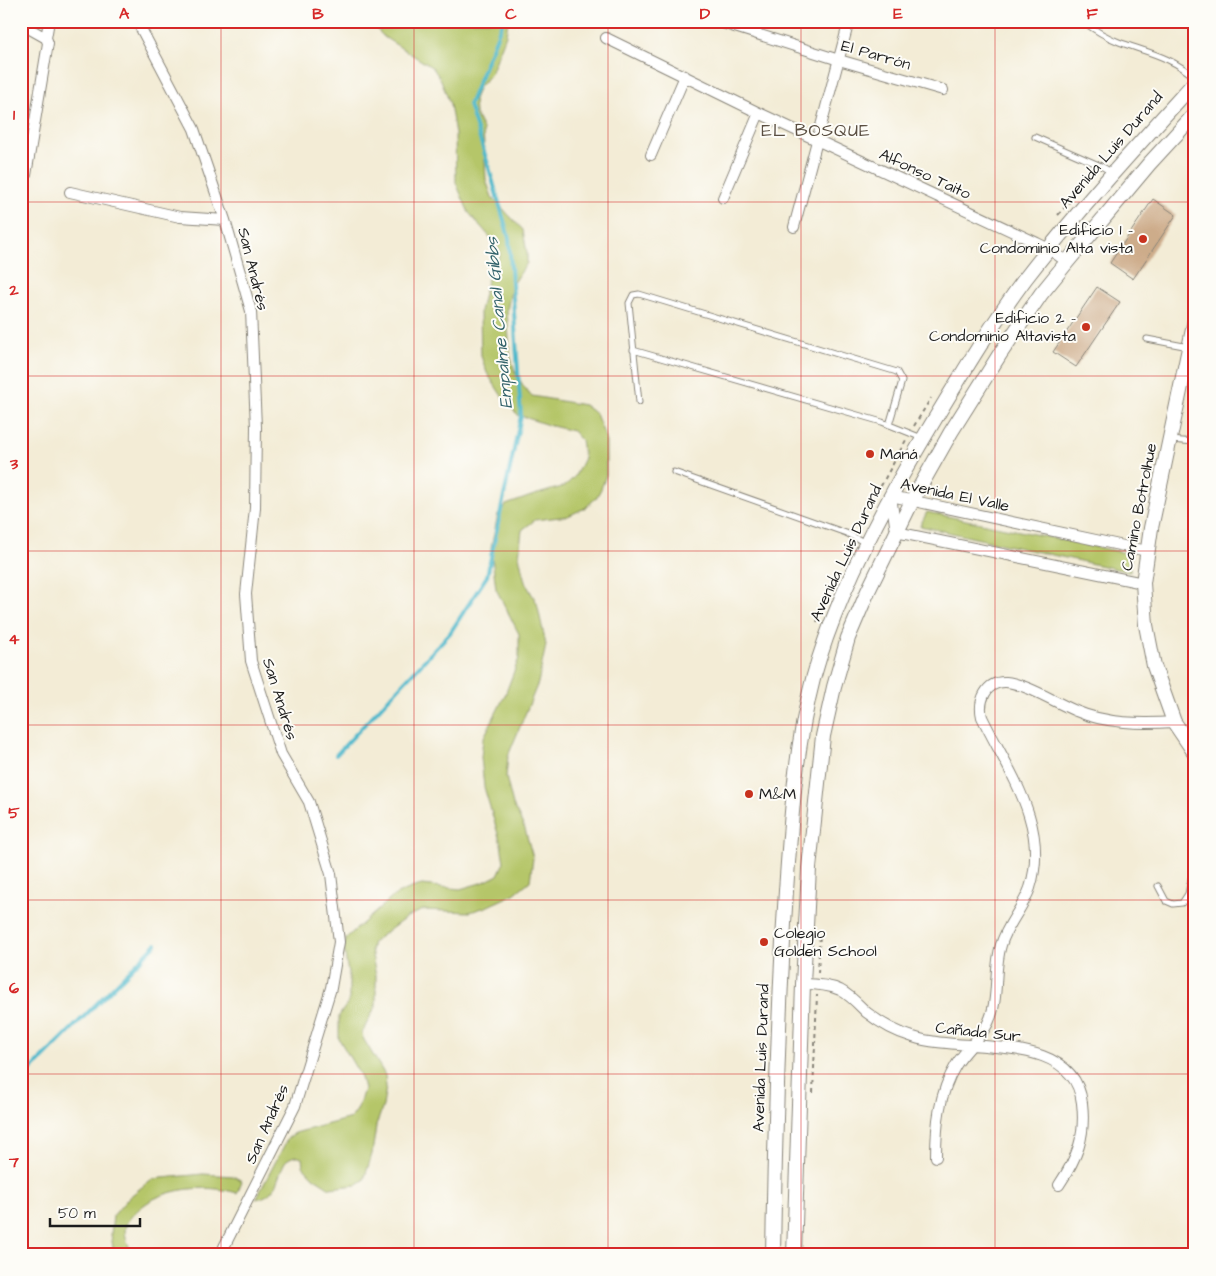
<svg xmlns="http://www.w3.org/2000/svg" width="1216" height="1276" viewBox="0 0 1216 1276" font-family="'Architects Daughter',sans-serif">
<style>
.green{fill:#b5c669;stroke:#687142}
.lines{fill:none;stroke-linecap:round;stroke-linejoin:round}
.stream{stroke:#4fb9cc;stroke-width:4}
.building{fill:#cdac8a}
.lane-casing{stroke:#888479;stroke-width:7}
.street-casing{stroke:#888479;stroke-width:12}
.secondary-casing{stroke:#888479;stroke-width:16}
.path{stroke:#888479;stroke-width:2;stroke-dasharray:4 4;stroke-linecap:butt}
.lane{stroke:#fff;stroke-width:5}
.street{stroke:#fff;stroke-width:10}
.secondary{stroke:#fff;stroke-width:14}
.grid{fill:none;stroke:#d62828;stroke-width:1;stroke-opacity:0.55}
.poi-dot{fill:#c8321e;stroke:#fdfcf7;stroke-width:2}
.labels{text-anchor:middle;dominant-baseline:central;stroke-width:4;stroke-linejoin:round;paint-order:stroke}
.street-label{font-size:16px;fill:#1c1c1c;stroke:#fdfcf7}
.poi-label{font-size:16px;fill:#1c1c1c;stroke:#fdfcf7;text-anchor:start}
.neighbourhood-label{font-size:18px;letter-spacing:1px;fill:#5a4e42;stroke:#fdfcf7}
.water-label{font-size:18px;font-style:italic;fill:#33636b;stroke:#fdfcf7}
.neatline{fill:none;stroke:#d62828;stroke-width:2}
.grid-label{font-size:16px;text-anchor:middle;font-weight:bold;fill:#d62828}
</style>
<rect width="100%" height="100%" fill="#fdfcf7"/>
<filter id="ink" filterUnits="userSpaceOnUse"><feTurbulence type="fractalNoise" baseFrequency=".02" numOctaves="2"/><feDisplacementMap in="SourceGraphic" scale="10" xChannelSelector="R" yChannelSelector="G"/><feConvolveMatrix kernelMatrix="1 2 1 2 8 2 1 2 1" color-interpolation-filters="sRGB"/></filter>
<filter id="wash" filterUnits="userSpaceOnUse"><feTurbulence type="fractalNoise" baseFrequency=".0096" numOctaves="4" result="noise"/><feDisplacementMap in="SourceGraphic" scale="20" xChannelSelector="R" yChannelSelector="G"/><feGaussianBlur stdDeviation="1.12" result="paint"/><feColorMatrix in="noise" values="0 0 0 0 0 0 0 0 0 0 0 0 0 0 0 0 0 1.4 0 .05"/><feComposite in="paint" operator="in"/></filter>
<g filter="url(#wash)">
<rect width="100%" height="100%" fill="#f3ecd6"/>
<path class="green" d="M369,21H508L506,35L491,74L479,87L474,99L475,113L483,129L486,180L492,197L523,230L527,253V263L512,286L507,310L510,355L515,372L524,387L532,396L584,405L596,414L606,439V475L601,489L596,498L585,508L568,516L535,520L522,530L519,556L525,582L537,603L546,645L538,683L508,756L506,777L513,805L525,829L533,858L530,881L514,894L486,907L470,912L423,910L407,917L373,942L371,950L376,976V1005L362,1033L363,1038L385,1075L386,1087L383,1106L376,1126L372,1154L364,1180L356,1185L330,1188L313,1177L303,1166L302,1158L295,1156C292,1157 287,1159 285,1162C277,1176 278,1196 256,1199L288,1138L295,1133L351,1118L357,1110L364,1089L361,1077L339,1039V1016L349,1001V978L344,949L346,938L395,895L411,888L422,885L460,889L484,882L498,875L504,862L501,844L484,787L481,757L483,739L505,695L519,658V634L496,589L491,548L498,514L506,505L531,496L565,486L575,476L584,458L581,440L573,431L548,425L518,415L507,404L487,373L481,356L480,311L487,281L500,255L497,245L469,213L456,183L455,134L450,104L441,80L433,68L384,37Z
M927,512L1131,554L1130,572L920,526Z
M203,1174L233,1176L242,1181L237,1193C207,1184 162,1187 138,1210C134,1214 128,1219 126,1225C123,1235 129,1245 132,1255H114L111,1234L113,1216L128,1198L152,1179Z"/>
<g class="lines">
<path class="stream" d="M336,755L450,633L487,576L521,416L509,238L487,161L469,105L503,21
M21,1080L156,944"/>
</g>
<g id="blocks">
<path class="building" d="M1153,199L1176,215L1133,279L1110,263Z
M1097,287L1120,302L1076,367L1053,352Z"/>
</g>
</g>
<g filter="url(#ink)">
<use href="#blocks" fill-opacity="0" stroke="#888479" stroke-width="1"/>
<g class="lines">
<defs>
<path id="lane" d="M1082,21C1093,29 1106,37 1119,42C1146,52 1173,57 1195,78
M1035,137L1101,166L1113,173
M1147,339L1189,347
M633,350L882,422L922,438
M639,402L629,303L633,295L639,294L897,372L902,381L889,425
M1170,440L1195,442
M674,472L846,533L866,543
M1158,886L1166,901L1173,904L1182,903L1188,894L1195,859"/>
<path id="street" d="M137,21L194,129L225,220L251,311L256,427L255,508L246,594L251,661L281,754L309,802L331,874L339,942L331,988L295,1106L224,1247L223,1255
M716,21L839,60L943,90
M21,24L46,38
M606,38L759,113L1037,243L1049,249L1067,262
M651,155L685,76
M26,175L48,43L46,38L49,21
M70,192L180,217L225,220
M723,198L759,113
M794,227L849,21
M1143,583L896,532L891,496L1147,551
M803,984C815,984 829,985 840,990C850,995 858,1004 866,1012C880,1023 896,1032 913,1037C962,1054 1074,1030 1082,1103C1086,1137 1077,1158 1059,1185
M936,1157C936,1125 939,1093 956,1065C965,1050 980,1039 988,1023C1000,999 993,971 1001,945C1007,924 1023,908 1030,888C1050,825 1008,771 982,717C978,701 986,681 1006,682C1027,684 1056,703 1076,711C1106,724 1142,724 1174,722"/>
<path id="secondary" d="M1195,320L1151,528L1143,583L1146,625L1154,666L1174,722L1195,753
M773,1255C775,1134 778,1012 786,891C791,821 795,748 813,679C831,614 860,553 892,494C913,454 937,415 961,376C981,343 1002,310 1025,279C1078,210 1137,146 1195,82
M794,1255L803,984L809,868L823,736L834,687L848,638L868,591L912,501L951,432L1000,354L1041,294L1067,262L1149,164L1195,114"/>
</defs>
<use href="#lane" class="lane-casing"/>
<use href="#street" class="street-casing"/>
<use href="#secondary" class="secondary-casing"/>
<path class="path" d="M1058,215L1073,198
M914,426L931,398
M877,493L906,440
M817,622L823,606
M818,973L820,932
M813,1093L817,995"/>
<use href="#lane" class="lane"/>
<use href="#street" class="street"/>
<use href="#secondary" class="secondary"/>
</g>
</g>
<path class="grid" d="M221,21V1255M414,21V1255M608,21V1255M801,21V1255M995,21V1255M21,202H1195M21,376H1195M21,551H1195M21,725H1195M21,900H1195M21,1074H1195"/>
<g class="poi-dot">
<circle cx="1143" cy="239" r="5"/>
<circle cx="1086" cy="327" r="5"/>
<circle cx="870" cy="454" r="5"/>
<circle cx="749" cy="794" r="5"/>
<circle cx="764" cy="942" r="5"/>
</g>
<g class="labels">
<g class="street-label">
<text transform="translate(876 55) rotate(16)">El Parrón</text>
<text transform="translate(1111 150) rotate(-49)">Avenida Luis Durand</text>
<text transform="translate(925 174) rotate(25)">Alfonso Taito</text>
<text transform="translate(253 269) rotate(76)">San Andrés</text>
<text transform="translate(955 495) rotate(12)">Avenida El Valle</text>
<text transform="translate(1139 507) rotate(-79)">Camino Botrolhue</text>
<text transform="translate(846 553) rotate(-65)">Avenida Luis Durand</text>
<text transform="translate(280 699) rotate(73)">San Andrés</text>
<text transform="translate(978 1032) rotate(6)">Cañada Sur</text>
<text transform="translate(761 1058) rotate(-88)">Avenida Luis Durand</text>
<text transform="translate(267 1124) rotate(-66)">San Andrés</text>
</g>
<g class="poi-label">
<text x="1133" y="230" text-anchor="end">Edificio 1 -<tspan x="1133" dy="18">Condominio Alta vista</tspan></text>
<text x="1076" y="318" text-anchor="end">Edificio 2 -<tspan x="1076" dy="18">Condominio Altavista</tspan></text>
<text x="880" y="454">Maná</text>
<text x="759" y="794">M&amp;M</text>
<text x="774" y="933">Colegio<tspan x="774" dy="18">Golden School</tspan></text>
</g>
<g class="neighbourhood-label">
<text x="816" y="130">EL BOSQUE</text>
</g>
<g class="water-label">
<text transform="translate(499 323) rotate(-95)">Empalme Canal Gibbs</text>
</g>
</g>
<rect width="1216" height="1276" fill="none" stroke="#fdfcf7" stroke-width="55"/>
<path d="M50 1218v8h90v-8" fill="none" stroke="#1c1c1c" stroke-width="2.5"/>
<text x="58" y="1218" font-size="15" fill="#1c1c1c" stroke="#fdfcf7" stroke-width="4" paint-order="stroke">50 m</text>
<rect x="28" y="28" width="1160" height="1220" class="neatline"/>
<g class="grid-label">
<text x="124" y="19">A</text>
<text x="318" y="19">B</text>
<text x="511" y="19">C</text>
<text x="705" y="19">D</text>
<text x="898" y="19">E</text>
<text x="1092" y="19">F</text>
<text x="14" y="120">1</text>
<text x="14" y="295">2</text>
<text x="14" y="469">3</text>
<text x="14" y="644">4</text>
<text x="14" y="818">5</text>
<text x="14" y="993">6</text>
<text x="14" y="1167">7</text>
</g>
</svg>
